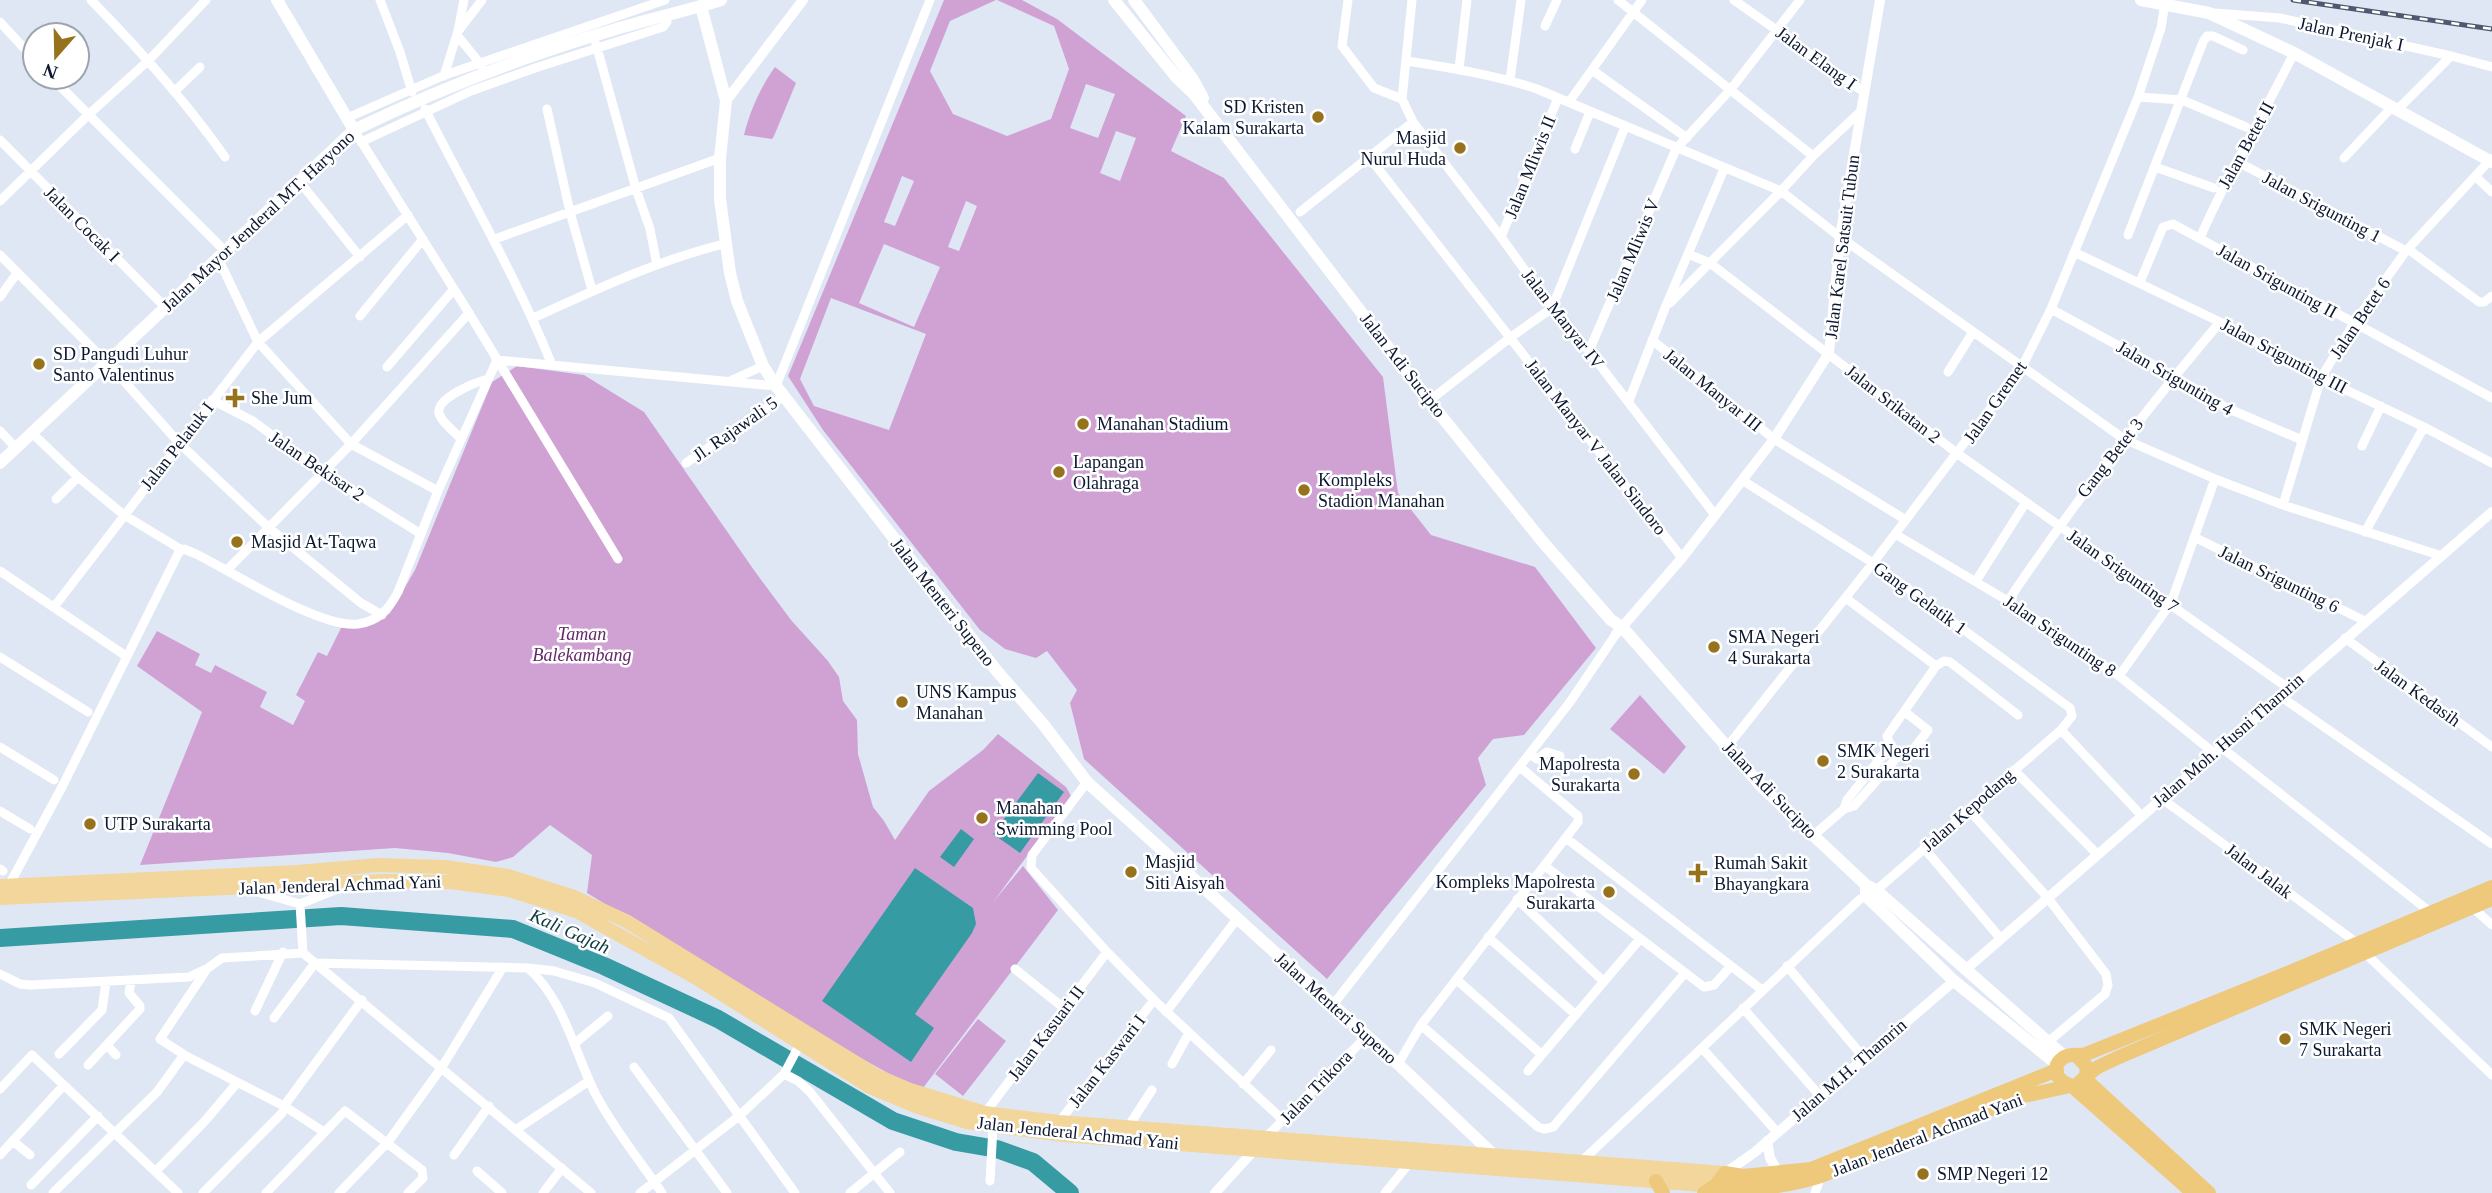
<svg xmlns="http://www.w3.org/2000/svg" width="2492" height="1193" viewBox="0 0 2492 1193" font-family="'Times New Roman',serif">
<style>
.green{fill:#d0a2d4;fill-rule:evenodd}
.water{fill:#379ba4}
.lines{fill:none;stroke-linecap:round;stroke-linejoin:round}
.river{stroke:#379ba4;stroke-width:18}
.minor{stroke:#fff;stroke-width:9}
.tertiary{stroke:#fff;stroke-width:10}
.secondary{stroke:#fff;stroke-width:12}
.primary{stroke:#f2d69c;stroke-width:14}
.trunk{stroke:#eec87b;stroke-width:14}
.rail-casing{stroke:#4e586e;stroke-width:5}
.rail{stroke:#fff;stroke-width:2.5;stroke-dasharray:8;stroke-linecap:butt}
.poi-dot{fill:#97721c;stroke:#fff;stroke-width:2.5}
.labels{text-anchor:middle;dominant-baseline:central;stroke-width:5;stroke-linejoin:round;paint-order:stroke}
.street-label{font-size:18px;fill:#0c1831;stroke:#fff}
.poi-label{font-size:18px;fill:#0c1831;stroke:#fff;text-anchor:start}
.park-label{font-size:18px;font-style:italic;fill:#622868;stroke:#fff}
.water-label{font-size:19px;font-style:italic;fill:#0c3a3f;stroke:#fff}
</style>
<rect width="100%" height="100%" fill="#dfe7f5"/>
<path class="green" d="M944,0H996L950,21L930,71L953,114L1007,136L1051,119L1069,69L1054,26L997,0H1022L1057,19L1186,116L1171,151L1224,178L1383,377L1398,493L1431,535L1535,567L1596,648L1524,735L1493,739L1478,758L1486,785L1327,979L1084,759L1070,703L1077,690L1047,651L1036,658L1005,649L980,630L823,430L788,376ZM1086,84L1115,94L1098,138L1070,128ZM1116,131L1136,138L1120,181L1100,173ZM902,176L914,181L895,226L884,222ZM966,201L977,206L959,251L948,247ZM884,244L940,267L914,327L859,303ZM831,298L926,334L889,430L814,406L800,379Z
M775,67L796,83L774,136L772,139L744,135C750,111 760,88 775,67Z
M517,366L584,375L644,412L756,573L791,620L828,661L839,677L843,701L857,720L858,754L873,807L884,821L895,840L929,791L983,750L998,734L1066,787L1071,796L994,901L1023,866L1058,910L923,1088L906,1083L837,1045L587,893L592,855L550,825L513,857L496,862L448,853L395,848L140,865L202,712L137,666L157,631L200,654L195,665L211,673L215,665L267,692L260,707L293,725L305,701L296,695L318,652L327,656L341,628L383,618L390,613L415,570L492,382Z
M1640,695L1686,747L1664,774L1610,729Z
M978,1019L1006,1041L963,1096L935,1074Z"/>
<path class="water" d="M1038,773L1064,792L1020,853L993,834Z
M961,829L974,839L954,867L940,857Z
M915,868L973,908L976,924L972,933L915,1014L934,1028L911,1062L822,1001Z"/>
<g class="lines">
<path class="river" d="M0,938L341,916L513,929L604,966L718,1019L893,1121L956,1142L997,1149L1033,1162L1070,1193"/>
<path class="minor" d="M91,0C140,50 185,100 225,157
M380,0L400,52L412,92
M1348,0L1342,46L1374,88L1402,99
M1412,0L1402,99L1413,122L1501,237L1552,308L1589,351L1715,515
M1618,0L1813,156
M1734,0L1864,92
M2214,13L2280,18L2451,56L2492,67
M0,22L35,60
M1545,26L1557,0
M459,30L482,0
M457,35L482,66
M596,44L636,189L650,229L657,265
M1407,61C1451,68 1495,75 1537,89L1781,191L1840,237L2124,439L2215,479L2283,505L2442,556
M1459,69L1467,0
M1592,70L1687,138
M444,76L458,31L464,0
M51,77L225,251
M1510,80L1521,0
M175,91L200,67
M2138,97L2182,100L2246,127
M1569,102L1642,0
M425,109C468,194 516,276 552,365
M547,109L570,212L592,290
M2397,110L2451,56
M347,118L445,75L665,0
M354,130L469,313L618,559
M0,140L165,307
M361,142L471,91L535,68L663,27L667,22V14
M1575,149L1590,112
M1369,157L1682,558
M2344,158L2392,107
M2238,162L2406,251
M2155,167L2214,188
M2475,176L2492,192
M299,181L360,257
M1781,191L1813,156L1860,112
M0,201L87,116L149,60L206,0
M1300,212L1413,122
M2128,235L2203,42L2207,36H2213L2243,50
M1501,237L1558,98
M2200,238C2227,175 2263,115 2294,53
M495,239L720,158
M2408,249L2479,302H2484L2492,296
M2074,252L2220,322L2321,378L2424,427L2492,463
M1688,254L1710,263L1958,454L2288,688
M0,255L117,373L179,443L268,527L361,603L382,615
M218,258L258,342L351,444L438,491
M2140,282L2163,227L2173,224L2492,398
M0,297L17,273
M1670,303L1780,192
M2051,309L2174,376L2227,408L2302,440
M360,316L423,239
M533,318C595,290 658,260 724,244
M1652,340L1774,439L1906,520
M1589,351L1676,149L1731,89L1800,0
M497,360L776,386L930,0
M387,367L454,289
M1948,372L1973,332
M732,380L763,366
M1434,397L1511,337L1552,308L1625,127
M1630,398L1665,308L1724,169
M212,400L253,421L322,472L421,534
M0,431L16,448
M32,433L78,477L124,515L182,550
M461,439C455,432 441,422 439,413C436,398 476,382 488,379
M2362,446L2381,406
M686,463L784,396
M56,499L78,477
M2283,505L2321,378L2354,323L2406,251L2491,159
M2365,532L2424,427
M1895,534L2008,601L2119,676L2214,753
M2194,537L2365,621
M228,569L351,444L469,313
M0,571L126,656
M1976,581L2026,502
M1847,599L1936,666L1887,736C1890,747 1898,758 1910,754L1928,730L1905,712
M2008,601C2073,504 2144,412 2220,322
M54,607L258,342L408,215
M2345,638L2492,747
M0,657L88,712
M1936,666L1944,661L1950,662L2018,715
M2119,676L2171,603L2215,479
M2280,696L2492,844
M2061,730L2141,815
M0,747L54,780
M1727,747L1873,563L2022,367L2051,309L2138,97L2161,28L2165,3
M2221,747L2434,915
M1530,754L1537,759L1547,752L1560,756
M2014,770L2097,854
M1087,782L1032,855L1031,868L1107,952L1154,1000L1284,1121
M2161,798L2357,943
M1844,809L1854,806L1900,754
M1968,809L2047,897L2106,974L2108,985L2105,994L2048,1042
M0,811L30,829
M1814,835L1844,809L1847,800L1890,746
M1566,838L1762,990
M1924,848L2001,939
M1545,866L1704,987L1714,985L1731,966
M0,869L3,871
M8,887L62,787L179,552L184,549L196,554C233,572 320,629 358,624C379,621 389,609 398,592L438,491L497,360
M248,889L300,904L347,885
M1517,899L1604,982
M2472,907L2492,925
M1488,937L1576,1015
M303,953L591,1193
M2365,953L2492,1075
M1787,966L1864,1058
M528,968C565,1001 574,1052 596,1095C614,1129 640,1161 662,1193
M1015,969L1065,1009
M205,972L160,1039L186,1056L284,1106L324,1132
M0,974L20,984L30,985L189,977L208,968L222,958L303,953L300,904
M1457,980L1541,1054
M1332,1006L1570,702L1616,634
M1743,1008L1820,1096
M255,1011L283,952
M1166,1012L1237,919
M274,1018L315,963L528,968L554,971L595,983L669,1018L795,1193
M1421,1025L1538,1127L1544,1129L1553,1127L1685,973
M574,1044L608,1016
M107,1045L116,1055
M1702,1048L1777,1132
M59,1054L102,1010L106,982
M1172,1064L1189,1033
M1398,1064L1421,1025L1578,822V816L1520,767
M88,1065L140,1009V1006L129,993L131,981
M634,1067L727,1193
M1528,1071L1640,939
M784,1074L798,1081L810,1092L890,1193
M1243,1084L1271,1050
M0,1089L32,1055L178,1193
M284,1106L362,1000
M985,1113L1107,952
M1059,1122L1154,1000
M1128,1127L1152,1090
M517,1129L589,1081
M116,1132L157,1092L184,1055
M1266,1137L1366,1037
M13,1141L30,1155
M0,1155L64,1085
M454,1155L489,1106
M1583,1160L1859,900L1880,887L2061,730L2072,716L2070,708L1873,563L1742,480
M156,1171L205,1121L237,1083
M477,1171L502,1193
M990,1181L993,1127
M31,1185L98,1116
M53,1193L111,1136
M203,1193L282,1113
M266,1193L345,1111L422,1170L423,1178L408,1193
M339,1193L388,1142L442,1067L503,967
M543,1193L562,1168
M640,1193L739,1116L784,1074L802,1040
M850,1193L900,1152
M1385,1193L1411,1161
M1815,1193L1821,1176"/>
<path class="tertiary" d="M726,101L803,0
M1616,634L1682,558L1774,439L1829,353L1840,237L1880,0
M1965,970L2492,512
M1767,1141L1770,1158L1778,1172
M1725,1173L1755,1152L1954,981
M1215,1193L1256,1148"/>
<path class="secondary" d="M277,0L354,130
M1114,0L1177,78L1194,94L1430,402L1542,541L1611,620L1622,627L1763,788L1866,885L1876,890L2065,1057
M1134,0L1192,78L1203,98
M2141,0L2209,13L2294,53L2492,162
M701,6L726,101L720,158V199L730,273L737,301L763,366L776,386L996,670L1043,724L1087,782L1398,1064L1498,1159
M0,463L354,130C437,90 524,56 613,30C649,19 686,11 721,0
M1866,885V896L1954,981L2058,1065"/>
<path class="primary" d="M0,886L297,872L378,865L445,867L508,876L574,897L626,921L877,1076L910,1090L985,1113L1059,1122L1725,1173
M0,898L385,881L450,882L509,890L576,911L698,979L870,1087L918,1107L967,1122L1063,1135L1715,1186"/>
<path class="trunk" d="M2077,1056L2087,1067L2086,1076L2076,1086C2061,1086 2047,1069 2063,1058C2069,1053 2079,1056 2086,1054L2290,972L2492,887
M2086,1076L2098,1067L2119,1057L2492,899
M2085,1079L2209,1193
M2072,1086L2193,1193
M1656,1181L1663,1193
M1715,1186C1756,1190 1782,1188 1821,1176L2024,1096L2070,1086
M1704,1193L1715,1186L1725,1173L1743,1176L1811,1169L2057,1070"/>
<defs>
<path id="rail" d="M2293,0L2492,29"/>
</defs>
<use href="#rail" class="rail-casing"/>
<use href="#rail" class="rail"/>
</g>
<g class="poi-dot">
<circle cx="1318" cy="117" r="7"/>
<circle cx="1460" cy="148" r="7"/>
<circle cx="39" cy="364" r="7"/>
<path d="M231.5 387.5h7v7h7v7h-7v7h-7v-7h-7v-7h7z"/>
<circle cx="1083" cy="424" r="7"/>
<circle cx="1059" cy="472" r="7"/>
<circle cx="1304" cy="490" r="7"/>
<circle cx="237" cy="542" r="7"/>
<circle cx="1714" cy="647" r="7"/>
<circle cx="902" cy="702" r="7"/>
<circle cx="1823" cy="761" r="7"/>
<circle cx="1634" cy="774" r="7"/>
<circle cx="982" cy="818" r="7"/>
<circle cx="90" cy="824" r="7"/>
<circle cx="1131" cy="872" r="7"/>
<path d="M1694.5 862.5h7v7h7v7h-7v7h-7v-7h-7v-7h7z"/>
<circle cx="1609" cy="892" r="7"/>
<circle cx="2285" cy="1039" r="7"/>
<circle cx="1923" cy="1174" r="7"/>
</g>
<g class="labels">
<g class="street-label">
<text transform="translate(2351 34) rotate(12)">Jalan Prenjak I</text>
<text transform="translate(1816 58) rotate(36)">Jalan Elang I</text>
<text transform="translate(2246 145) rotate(-61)">Jalan Betet II</text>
<text transform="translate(1530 167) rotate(-68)">Jalan Mliwis II</text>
<text transform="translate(2322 207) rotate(28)">Jalan Srigunting 1</text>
<text transform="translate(258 221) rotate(-43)">Jalan Mayor Jenderal MT. Haryono</text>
<text transform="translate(82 224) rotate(45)">Jalan Cocak I</text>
<text transform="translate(1842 247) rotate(-83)">Jalan Karel Satsuit Tubun</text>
<text transform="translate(1633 250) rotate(-67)">Jalan Mliwis V</text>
<text transform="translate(2277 281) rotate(29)">Jalan Srigunting II</text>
<text transform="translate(2360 318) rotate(-56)">Jalan Betet 6</text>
<text transform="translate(1563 319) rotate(52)">Jalan Manyar IV</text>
<text transform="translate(2284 356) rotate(28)">Jalan Srigunting III</text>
<text transform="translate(1403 365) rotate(52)">Jalan Adi Sucipto</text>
<text transform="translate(2175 378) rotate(30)">Jalan Srigunting 4</text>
<text transform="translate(1713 390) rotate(39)">Jalan Manyar III</text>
<text transform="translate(1995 402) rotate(-55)">Jalan Gremet</text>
<text transform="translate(1893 404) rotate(38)">Jalan Srikatan 2</text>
<text transform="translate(735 429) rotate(-35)">Jl. Rajawali 5</text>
<text transform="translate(177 446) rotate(-52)">Jalan Pelatuk I</text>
<text transform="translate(1596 447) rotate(52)">Jalan Manyar V Jalan Sindoro</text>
<text transform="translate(2110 458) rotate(-52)">Gang Betet 3</text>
<text transform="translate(317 466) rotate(34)">Jalan Bekisar 2</text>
<text transform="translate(2123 571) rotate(35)">Jalan Srigunting 7</text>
<text transform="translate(2279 579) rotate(26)">Jalan Srigunting 6</text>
<text transform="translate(1920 598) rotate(36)">Gang Gelatik 1</text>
<text transform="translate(943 602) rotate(52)">Jalan Menteri Supeno</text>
<text transform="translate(2060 636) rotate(34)">Jalan Srigunting 8</text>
<text transform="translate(2418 693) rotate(36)">Jalan Kedasih</text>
<text transform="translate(2228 740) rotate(-41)">Jalan Moh. Husni Thamrin</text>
<text transform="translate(1770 790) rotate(46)">Jalan Adi Sucipto</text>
<text transform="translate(1968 810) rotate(-41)">Jalan Kepodang</text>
<text transform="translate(2259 871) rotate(37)">Jalan Jalak</text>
<text transform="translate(340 885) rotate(-2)">Jalan Jenderal Achmad Yani</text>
<text transform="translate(1336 1008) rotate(42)">Jalan Menteri Supeno</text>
<text transform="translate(1046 1033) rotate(-53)">Jalan Kasuari II</text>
<text transform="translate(1107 1061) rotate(-52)">Jalan Kaswari I</text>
<text transform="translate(1849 1070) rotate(-41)">Jalan M.H. Thamrin</text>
<text transform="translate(1316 1087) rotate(-46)">Jalan Trikora</text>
<text transform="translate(1078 1133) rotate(6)">Jalan Jenderal Achmad Yani</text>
<text transform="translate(1927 1135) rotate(-21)">Jalan Jenderal Achmad Yani</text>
</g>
<g class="poi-label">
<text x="1304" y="107" text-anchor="end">SD Kristen<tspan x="1304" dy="21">Kalam Surakarta</tspan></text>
<text x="1446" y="138" text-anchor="end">Masjid<tspan x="1446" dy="21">Nurul Huda</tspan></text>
<text x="53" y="354">SD Pangudi Luhur<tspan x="53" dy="21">Santo Valentinus</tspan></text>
<text x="251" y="398">She Jum</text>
<text x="1097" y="424">Manahan Stadium</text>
<text x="1073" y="462">Lapangan<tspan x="1073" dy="21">Olahraga</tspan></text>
<text x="1318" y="480">Kompleks<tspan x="1318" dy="21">Stadion Manahan</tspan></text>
<text x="251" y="542">Masjid At-Taqwa</text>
<text x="1728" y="637">SMA Negeri<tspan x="1728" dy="21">4 Surakarta</tspan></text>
<text x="916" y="692">UNS Kampus<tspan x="916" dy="21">Manahan</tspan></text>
<text x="1837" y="751">SMK Negeri<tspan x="1837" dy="21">2 Surakarta</tspan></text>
<text x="1620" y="764" text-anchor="end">Mapolresta<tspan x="1620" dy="21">Surakarta</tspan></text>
<text x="996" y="808">Manahan<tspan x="996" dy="21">Swimming Pool</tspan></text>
<text x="104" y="824">UTP Surakarta</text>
<text x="1145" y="862">Masjid<tspan x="1145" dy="21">Siti Aisyah</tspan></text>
<text x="1714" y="863">Rumah Sakit<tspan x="1714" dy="21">Bhayangkara</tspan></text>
<text x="1595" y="882" text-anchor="end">Kompleks Mapolresta<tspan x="1595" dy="21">Surakarta</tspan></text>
<text x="2299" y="1029">SMK Negeri<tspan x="2299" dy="21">7 Surakarta</tspan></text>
<text x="1937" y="1174">SMP Negeri 12</text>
</g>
<g class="park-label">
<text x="582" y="634">Taman<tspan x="582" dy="21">Balekambang</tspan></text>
</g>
<g class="water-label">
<text transform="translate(570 931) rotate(24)">Kali Gajah</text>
</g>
</g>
<g transform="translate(56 56) rotate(200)"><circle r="33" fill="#ffffff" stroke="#9ea3ad" stroke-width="2"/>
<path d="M0-5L12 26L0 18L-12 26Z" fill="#97721c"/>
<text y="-10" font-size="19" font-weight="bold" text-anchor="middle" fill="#0c1831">N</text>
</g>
</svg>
